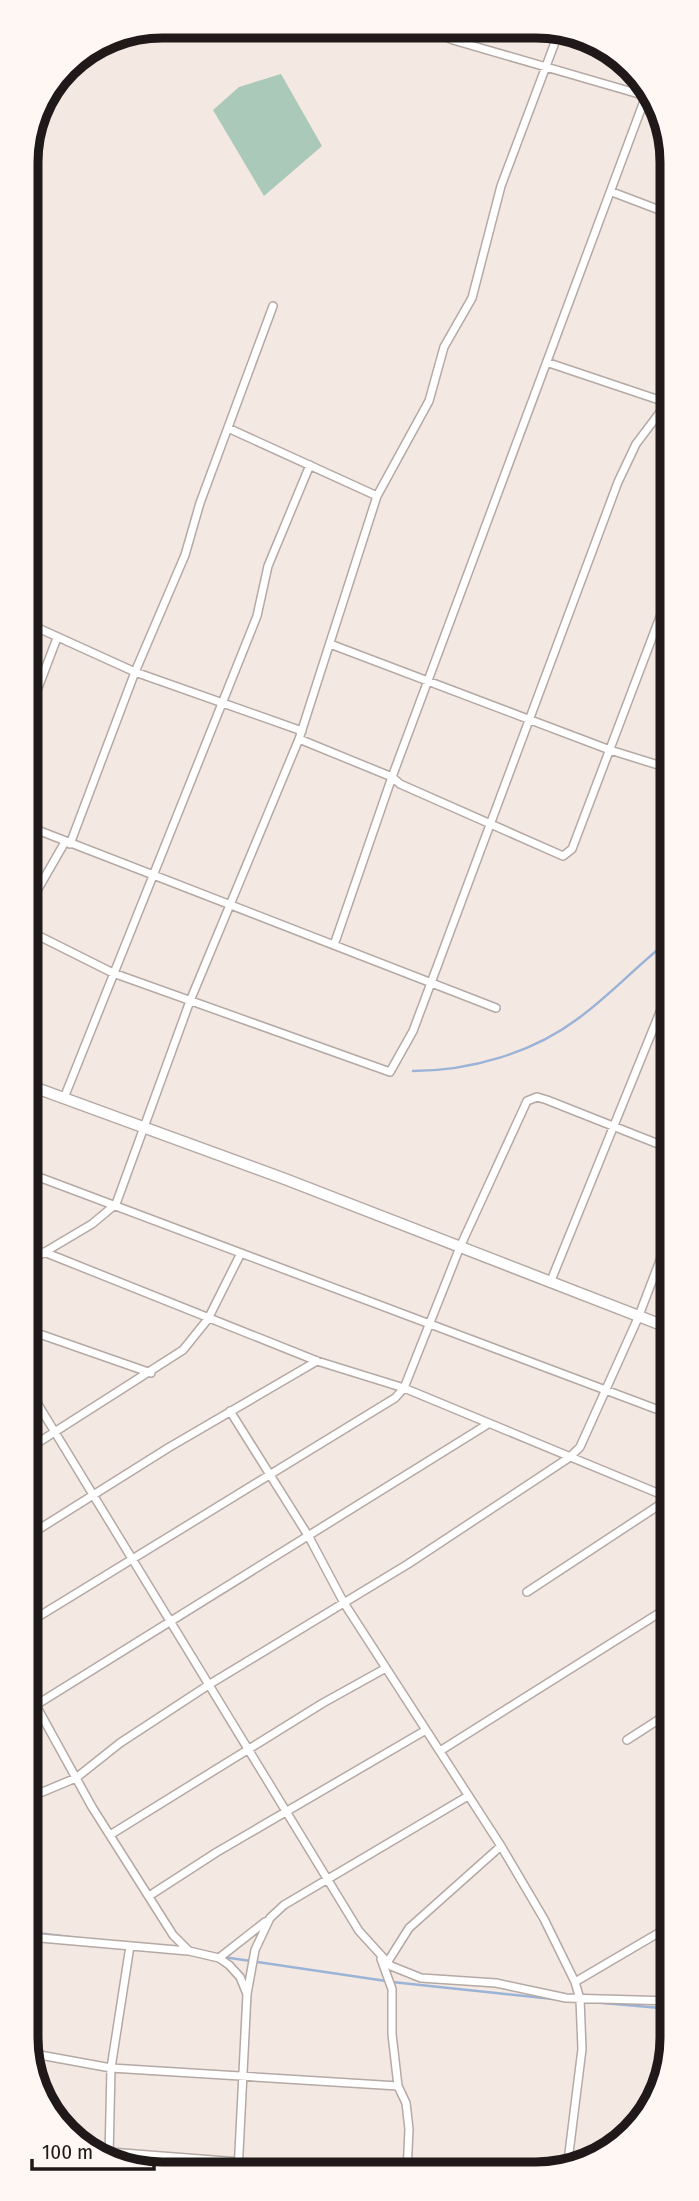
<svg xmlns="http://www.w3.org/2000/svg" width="699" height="2201" viewBox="0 0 699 2201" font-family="'Fira Sans Condensed',sans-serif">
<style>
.green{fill:#aac9b8}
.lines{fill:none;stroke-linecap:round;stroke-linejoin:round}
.stream{stroke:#9ab3d6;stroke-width:2.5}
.minor-casing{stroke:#b4a9a4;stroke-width:10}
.secondary-casing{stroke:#b4a9a4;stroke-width:13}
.minor{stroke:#fff;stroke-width:7}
.secondary{stroke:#fff;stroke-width:10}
.rim{fill:none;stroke:#1f1a19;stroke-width:9}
</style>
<rect width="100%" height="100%" fill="#f4e8e3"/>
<path class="green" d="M281,74L322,146L264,196L213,110L239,87Z"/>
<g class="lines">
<path class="stream" d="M413,1071C469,1071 532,1053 576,1020C610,996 638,964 671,939
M29,1932L70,1937
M223,1957L386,1981
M392,1982L553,1999
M591,2002L672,2009"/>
<defs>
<path id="minor" d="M427,28L453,40L646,96
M612,192L670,214
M549,363L671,404
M230,429L377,496
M27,623L135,672L302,731
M330,644L610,750L671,769
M27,717L57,638
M299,739L392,777L400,784L563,856L572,849L671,588
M27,826L496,1008
M70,844L135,672L185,555L200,503L273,306
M27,908L65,842
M27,930L113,973L390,1072L413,1031L618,482L636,444L667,403L671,392
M334,945L392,777L647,93
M64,1098L257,616L268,566L310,465
M28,1173L672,1415
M44,1252L317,1361L404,1388L672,1499
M28,1262L92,1224L116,1204L190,1001L299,739L377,496L429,401L444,347L472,298L501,186L560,29
M550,1283L671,985
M28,1330L151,1373
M28,1388L359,1931L391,1966L421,1978L496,1983L566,1998L672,2001
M230,1411L309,1537L344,1603L501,1846L544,1919L575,1982L580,1999L582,2049L567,2169
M28,1449L183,1350L208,1319L241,1253
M28,1536L168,1448L317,1361
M527,1592L670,1498
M28,1623L395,1398L404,1388L460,1247L527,1101L537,1097L547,1100L671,1149
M28,1691L92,1807L173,1935L189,1951L219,1958L229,1965L240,1977L247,1994
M28,1710L488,1424
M627,1740L672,1711
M440,1751L672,1605
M28,1798L76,1778L120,1743L210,1684L408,1564L570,1457L580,1447L638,1318L672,1229
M110,1835L323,1703L386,1668
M149,1896L217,1852L426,1730
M29,1937L188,1951
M219,1958L265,1922
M381,1959L392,1989V2034L398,2086L406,2103L409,2129L407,2172
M387,1963L409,1928L501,1846
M575,1982L672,1925
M671,2051L672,2037
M29,2053L111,2068L398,2086
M97,2151L239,2162L313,2172
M109,2157L111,2068L130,1946
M238,2172L247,1994L255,1950L270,1918L284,1905L468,1796"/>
<path id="secondary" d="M28,1085L285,1179L672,1329"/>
</defs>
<use href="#minor" class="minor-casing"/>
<use href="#secondary" class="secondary-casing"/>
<use href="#minor" class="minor"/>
<use href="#secondary" class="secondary"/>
</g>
<path d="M0 0H699V2201H0ZM162 38H536A124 124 0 0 1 660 162V2038A124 124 0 0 1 536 2162H162A124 124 0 0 1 38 2038V162A124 124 0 0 1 162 38Z" fill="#fef7f3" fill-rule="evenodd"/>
<path class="rim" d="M162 38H536A124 124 0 0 1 660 162V2038A124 124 0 0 1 536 2162H162A124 124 0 0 1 38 2038V162A124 124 0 0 1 162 38Z"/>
<path d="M32 2159v10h122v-10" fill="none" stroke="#1f1a19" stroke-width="3.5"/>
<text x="42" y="2159" font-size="21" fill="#1f1a19" stroke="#fef7f3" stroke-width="5" paint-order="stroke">100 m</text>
</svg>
